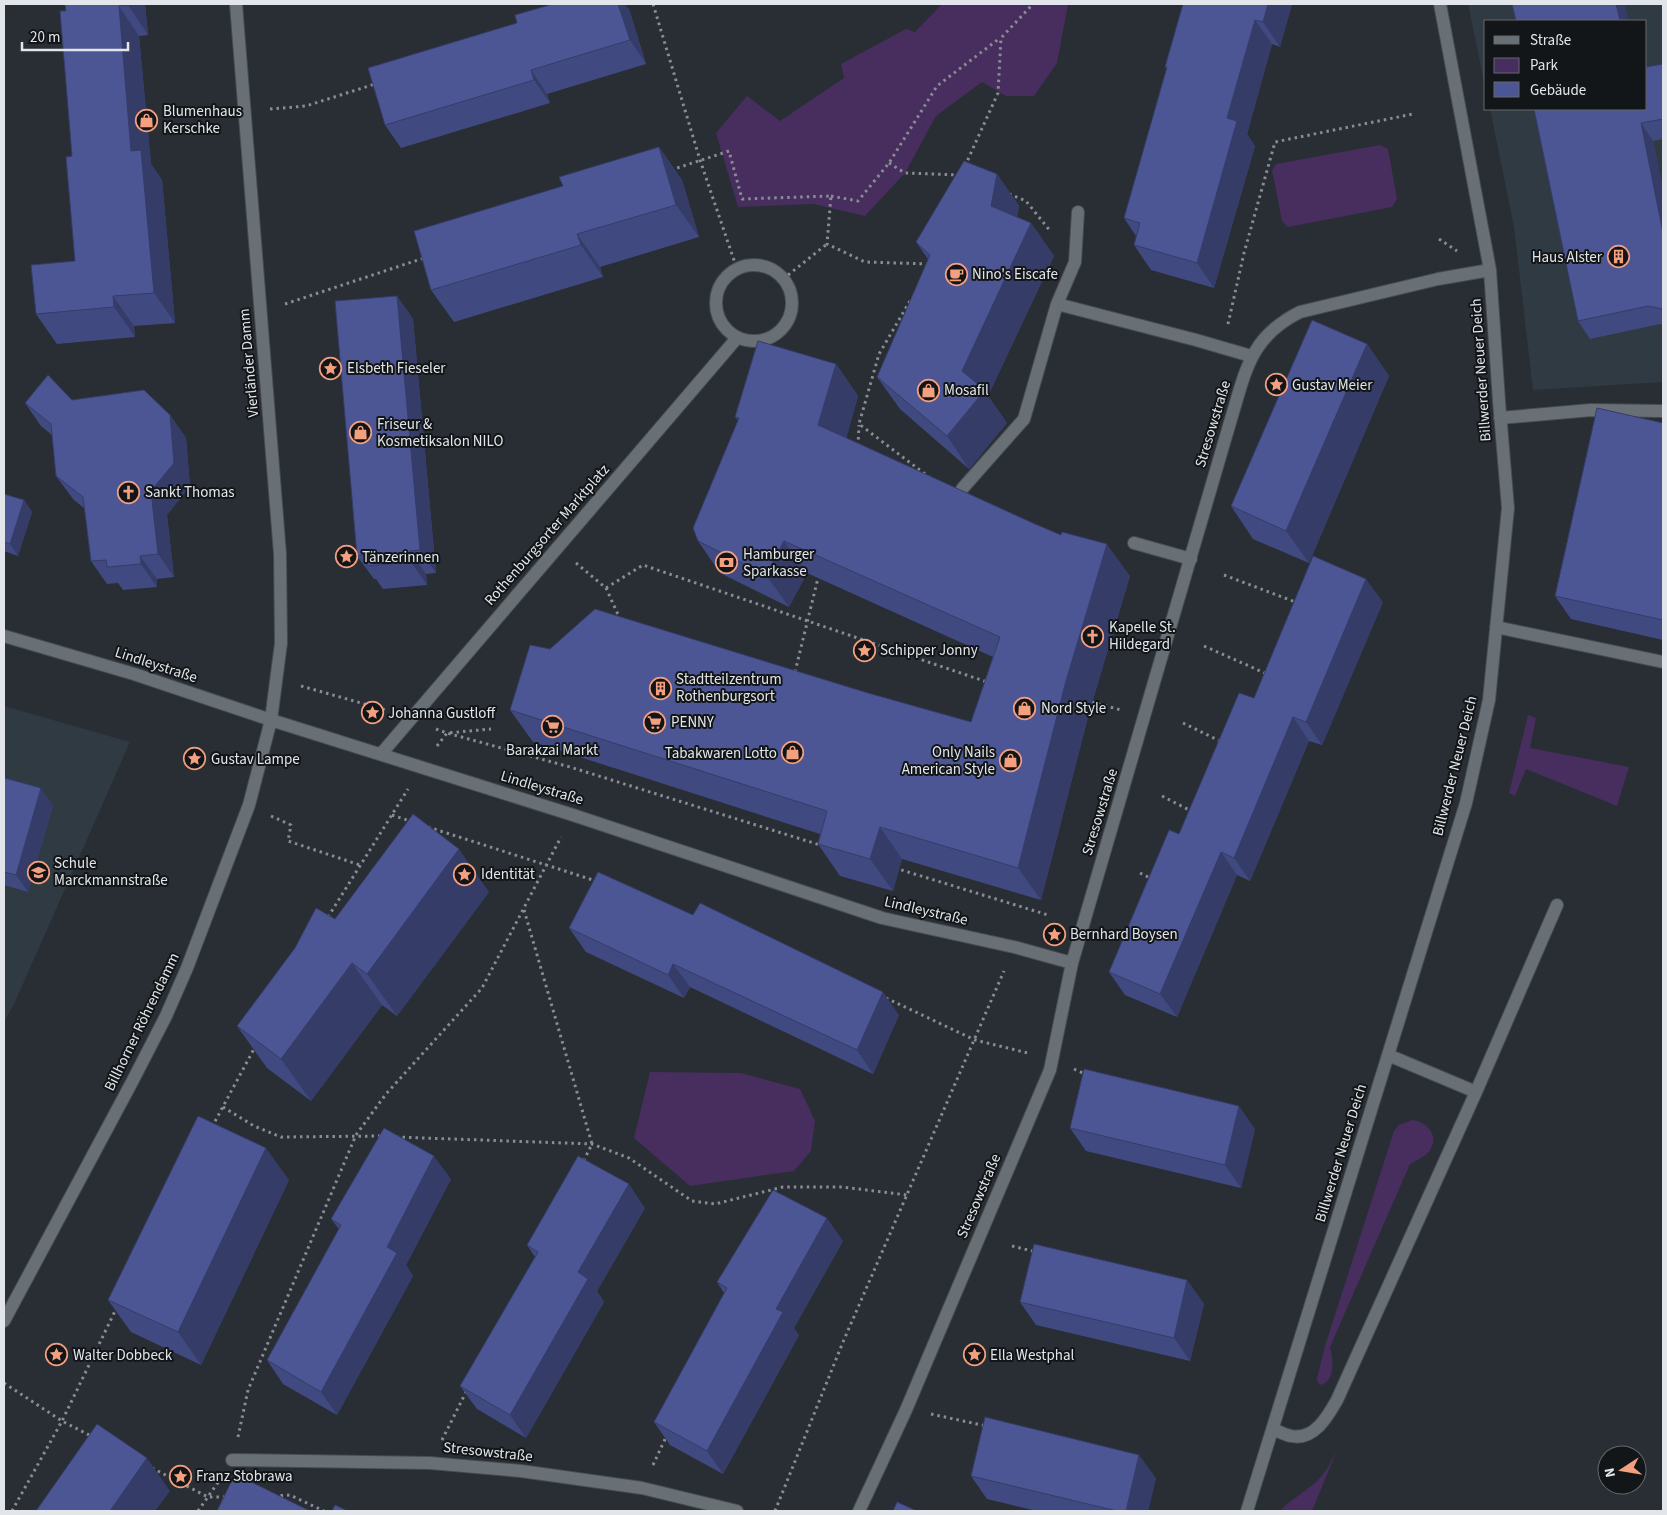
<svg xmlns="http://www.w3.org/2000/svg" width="1667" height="1515" viewBox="0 0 1667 1515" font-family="'Source Sans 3',sans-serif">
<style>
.built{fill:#2f3a43}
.green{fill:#472e5e}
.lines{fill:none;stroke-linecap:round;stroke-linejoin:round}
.minor-casing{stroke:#474c51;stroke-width:14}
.path{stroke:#888d92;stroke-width:3;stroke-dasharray:2.5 4;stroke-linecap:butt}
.minor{stroke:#687076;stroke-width:12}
.wall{fill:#414a80}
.shaded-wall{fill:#353c68}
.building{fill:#4c5695;stroke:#353c68}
.labels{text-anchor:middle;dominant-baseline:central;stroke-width:4;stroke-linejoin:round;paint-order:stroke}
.poi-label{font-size:15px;fill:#e2e6ea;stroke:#131618;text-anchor:start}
.street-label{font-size:15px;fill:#e2e6ea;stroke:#131618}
</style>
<rect width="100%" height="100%" fill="#282e34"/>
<path class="built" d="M1468,4H1663V382L1533,390L1514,227L1490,109H1646V21H1486V91Z
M4,706L130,742L15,1002L4,1022Z"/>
<path class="green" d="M942,4H1068L1057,63L1034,96H1006L982,82L936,116L905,173L865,216L813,204L738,207L716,133L747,96L780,121L844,78L841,64L906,29L915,32Z
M1380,145L1388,149L1397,199L1392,207L1288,227L1282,221L1272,170L1276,164Z
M1528,715L1536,718L1530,748L1629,767L1617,806L1526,769L1515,796L1509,793Z
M650,1072L741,1073L800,1089L815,1121L811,1151L794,1171L690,1186L634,1138Z
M1412,1120C1430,1122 1441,1139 1427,1154C1422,1158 1415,1161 1410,1164L1330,1347C1333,1360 1336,1379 1321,1385L1318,1383L1317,1378L1325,1346L1394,1131L1399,1125Z
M1337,1450L1312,1511H1280C1291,1499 1305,1492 1317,1481C1326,1473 1331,1461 1337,1450Z"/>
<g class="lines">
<defs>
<path id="minor" d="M716 303a38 38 0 1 1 76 0a38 38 0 1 1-76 0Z
M1057,304L1196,340L1251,356
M1500,418L1591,410L1663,411
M962,489L1024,419L1057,304L1075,262L1078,212
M1134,543L1191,559
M1496,627L1663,662
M4,636L134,674L271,720L573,815L882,918L1014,947L1072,963
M381,754L737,338
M1388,1055L1476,1092
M4,1321L132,1082L166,1016L187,968L249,805L271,720L281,643L280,554L236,4
M1273,1429C1278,1431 1285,1435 1291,1436C1314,1441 1328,1416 1337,1400L1476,1092L1557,905
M232,1460L430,1463L521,1471L642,1488L737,1511
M859,1511L906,1410L1050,1070L1072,963L1231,419C1246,370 1250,337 1300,312L1438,279L1490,270
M1247,1511L1466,803L1489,700L1508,508L1499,401L1490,270L1440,4"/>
</defs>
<use href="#minor" class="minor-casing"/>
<path class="path" d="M653,4L700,160L737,269
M270,109L306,106L375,84
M889,163L905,173L959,175
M965,166L998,93L1001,38L1033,4
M671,170L729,151L742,199L831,196L827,244L865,262L929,264
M1009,194L1026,201L1051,232
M831,196L858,201L889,163L937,86L1000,38
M1439,239L1457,251
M783,279L827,244
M910,301L879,354L859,424L929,477
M285,304L424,258
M1228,324L1244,253L1275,142L1413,114
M858,446L859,425
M576,563L606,588L620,619
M1224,575L1298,603
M606,588L643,565L987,682
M1204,646L1267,674
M795,672L818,578
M301,686L386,710
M1092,702L1121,710
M1183,723L1222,742
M436,729L447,733L570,767L820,845
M437,746L447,733L491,729
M1162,796L1193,812
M392,815L410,821
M271,816L291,825L288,841L360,865
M428,827L596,881
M895,868L1048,915
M1140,873L1152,879
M524,910L592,1144L583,1162
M328,917L408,789
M886,998L975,1040L1028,1053
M1074,1069L1087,1075
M223,1107L254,1126L281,1137L383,1136
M212,1127L255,1047
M396,1137L592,1144L629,1158L692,1201L715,1204L783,1187H842L907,1195
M1012,1246L1036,1252
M4,1383L62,1421L93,1437
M931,1414L986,1426
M238,1437L248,1390L356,1135L386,1094L482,988L561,837
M442,1440L467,1390
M653,1465L667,1435
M152,1468L208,1497H228
M274,1496L290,1495L324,1511
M12,1511L62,1421L117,1307
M198,1511L219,1481
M775,1511L843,1342L1004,971"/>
<use href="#minor" class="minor"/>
</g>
<path class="wall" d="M65,4H145L148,35L139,36L151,164L162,180L175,323L134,326L135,337L57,344L36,314L75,261L72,156Z
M1183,4H1292L1280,47L1272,44L1247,134L1255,146L1214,288L1151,270L1134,245L1136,236L1124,218L1167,69L1165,67Z
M629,9L646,64L547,94L550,103L401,148L385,125Z
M1663,64V139L1653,141L1663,190V325L1660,324L1590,339L1578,321L1534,109Z
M659,147L682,180L699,237L600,267L603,277L454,322L431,290L563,186Z
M997,174L1019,206L1017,217L1031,223L1054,256L988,396L1007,423L969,469L900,409L877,377L928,259L916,242Z
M397,296L413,319L436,573L426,574L427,585L383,589L376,579H374L357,556Z
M1367,344L1389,376L1309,563L1253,539L1231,506Z
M836,364L858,396L846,438L1130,576L1089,713L1041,900L902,859L893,891L840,876L818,844L820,834L533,742L510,710L550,649L868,693L971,722L993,657L807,573L789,607L720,573L698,541L738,420L735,417Z
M72,400L170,415L186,438L190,486L167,515L174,577L157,579V587L123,590L118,583L107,584L91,561L85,509L73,499L56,476L52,435L41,426L25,403Z
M1663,423V640L1571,619L1555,596Z
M4,494L24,500L32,512L18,556L4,551Z
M1383,602L1322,745L1309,741L1250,881L1237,875L1177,1017L1125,995L1109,972L1179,834L1254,698Z
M4,782L53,805L28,892L4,885Z
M489,892L397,1016L382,1005L311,1101L267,1068L237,1026L335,919Z
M569,928L899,1015L873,1074L690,987L684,998L586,952Z
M1070,1128L1255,1129L1241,1188L1086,1151Z
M451,1179L406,1265L413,1276L337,1415L283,1384L267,1360L339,1229L331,1219Z
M289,1180L201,1365L131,1332L108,1300Z
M645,1208L597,1291L604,1302L526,1438L477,1409L460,1386L535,1257L527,1245Z
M843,1241L794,1328L799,1335L723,1474L670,1445L654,1422L724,1293L717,1282Z
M1187,1280L1204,1304L1190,1361L1036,1325L1020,1302Z
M971,1476L1156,1478L1148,1511H1037L987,1499Z"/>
<path class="shaded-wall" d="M128,4H145L148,35L128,5Z
M618,4H625L629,9L646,64L630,40Z
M1268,4H1292L1280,47L1263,22Z
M1616,4H1625L1629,21H1620Z
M119,6L139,36L151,164L162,180L175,323L154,293L131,151Z
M1255,20L1272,44L1247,134L1255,146L1214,288L1197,263L1227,118Z
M531,70L547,94L550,103L534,80Z
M1641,123L1653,141L1663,190V233Z
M659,147L682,180L699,237L676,205Z
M997,174L1019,206L1014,238L991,206Z
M1031,223L1054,256L988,396L1007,423L969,469L947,436L962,371Z
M577,234L600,267L603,277L581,245Z
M113,296L134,326L135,337L114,307Z
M397,296L413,319L436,573L420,550Z
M1367,344L1389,376L1309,563L1286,531Z
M836,364L858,396L841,458L818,425Z
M170,415L186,438L190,486L167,515L174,577L158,554L151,491Z
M24,500L32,512L18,556L10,544Z
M784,541L807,573L789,607L766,575Z
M1107,544L1130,576L1089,713L1041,900L1018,868L1066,681Z
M410,551L426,574L427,585L411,562Z
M140,556L157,579V587L141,564Z
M1366,579L1383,602L1322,745L1306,722Z
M1293,717L1309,741L1250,881L1234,858Z
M41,788L53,805L28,892L16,875Z
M880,827L902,859L893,891L870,859Z
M459,849L489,892L397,1016L367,974Z
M1221,852L1237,875L1177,1017L1160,994Z
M352,963L382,1005L311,1101L281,1059Z
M673,964L690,987L684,998L668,975Z
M883,992L899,1015L873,1074L857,1050Z
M1239,1106L1255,1129L1241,1188L1225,1165Z
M266,1148L289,1180L201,1365L178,1332Z
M434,1156L451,1179L406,1265L413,1276L337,1415L321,1392L387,1247Z
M629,1184L645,1208L597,1291L604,1302L526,1438L510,1415L578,1272Z
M827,1218L843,1241L794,1328L799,1335L723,1474L707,1451L776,1309Z
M1187,1280L1204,1304L1190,1361L1174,1338Z
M1139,1455L1156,1478L1148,1511H1126Z
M147,1458L170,1491L155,1511H110Z"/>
<path class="building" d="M65,4H128V5L119,6L131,151L141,150L154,293L113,296L114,307L36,314L31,265L75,261L66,157L72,156L60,11H66Z
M553,4H618L630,40L531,70L534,80L385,125L368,68L517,23L515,15Z
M1183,4H1268L1263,22L1255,20L1227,118L1237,121L1197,263L1134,245L1140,223L1124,218L1167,67H1165Z
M1512,4H1616L1620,21H1516Z
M1663,64V119L1641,123L1663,233V309L1648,306L1578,321L1534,109H1646V67Z
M659,147L676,205L577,234L581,245L431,290L414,231L563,186L559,177Z
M964,161L997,174L991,206L1031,223L962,371L985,390L947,436L877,377L930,255L916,242Z
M397,296L420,550L410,551L411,562L367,566L366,554L357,556L335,301Z
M1312,320L1367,344L1286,531L1231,506Z
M758,341L836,364L818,425L1035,524L1061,535L1062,532L1107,544L1066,681L1018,868L880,827L870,859L818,844L827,811L510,710L530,645L550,649L595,609L868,693L971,722L1000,637L784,541L766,575L698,541L693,528L739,418L735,417Z
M48,375L72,400L144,390L170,415L174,463L151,491L158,554L140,556L141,564L107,567L106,560L91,561L83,497L56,476L51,424L25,403Z
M1597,408L1663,423V620L1555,596Z
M4,494L24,500L10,544L4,542Z
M1313,556L1366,579L1306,722L1293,717L1234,858L1221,852L1160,994L1109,972L1169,830L1179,834L1239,693L1254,698Z
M5,778L41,788L16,875L4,872V782Z
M413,814L459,849L367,974L352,963L281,1059L237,1026L295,948L316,908L335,919Z
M598,872L693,915L700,903L883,992L857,1050L673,964L668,975L569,928Z
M1084,1069L1239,1106L1225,1165L1070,1128Z
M198,1116L266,1148L178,1332L108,1300Z
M384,1128L434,1156L387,1247L397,1253L321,1392L267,1360L341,1225L331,1219Z
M578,1156L629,1184L578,1272L588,1279L510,1415L460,1386L538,1252L527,1245Z
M773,1190L827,1218L776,1309L783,1312L707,1451L654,1422L727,1288L717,1282Z
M1034,1244L1187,1280L1174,1338L1020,1302Z
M985,1417L1139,1455L1126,1511H1117L971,1476Z
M97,1424L147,1458L110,1511H36Z
M235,1474L310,1511H217Z
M897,1502L917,1511H893Z
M335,1505L348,1511H332Z"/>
<defs>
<symbol id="shop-ring" viewBox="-11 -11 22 22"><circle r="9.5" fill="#131618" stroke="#f2a080" stroke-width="1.5"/><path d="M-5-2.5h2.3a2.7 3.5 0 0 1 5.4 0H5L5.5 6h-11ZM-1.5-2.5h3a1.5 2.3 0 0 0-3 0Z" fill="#f2a080"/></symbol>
<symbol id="building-ring" viewBox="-11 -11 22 22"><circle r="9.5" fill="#131618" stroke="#f2a080" stroke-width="1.5"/><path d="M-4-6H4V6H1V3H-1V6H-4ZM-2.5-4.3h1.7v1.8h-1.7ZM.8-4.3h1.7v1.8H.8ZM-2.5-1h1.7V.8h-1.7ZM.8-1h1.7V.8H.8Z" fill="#f2a080"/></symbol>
<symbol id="cafe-ring" viewBox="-11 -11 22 22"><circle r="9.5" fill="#131618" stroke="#f2a080" stroke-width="1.5"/><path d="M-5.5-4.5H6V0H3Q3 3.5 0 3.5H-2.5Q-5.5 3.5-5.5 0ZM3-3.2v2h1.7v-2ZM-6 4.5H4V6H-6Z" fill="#f2a080"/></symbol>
<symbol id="sight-ring" viewBox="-11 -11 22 22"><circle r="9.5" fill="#131618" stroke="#f2a080" stroke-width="1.5"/><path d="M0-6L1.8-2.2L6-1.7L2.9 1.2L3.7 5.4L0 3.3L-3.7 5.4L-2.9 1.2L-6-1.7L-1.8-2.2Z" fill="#f2a080"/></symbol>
<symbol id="church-ring" viewBox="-11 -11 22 22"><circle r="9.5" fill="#131618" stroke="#f2a080" stroke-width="1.5"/><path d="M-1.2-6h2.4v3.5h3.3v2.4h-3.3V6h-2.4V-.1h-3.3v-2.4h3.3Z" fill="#f2a080"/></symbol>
<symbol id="bank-ring" viewBox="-11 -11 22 22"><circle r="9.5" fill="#131618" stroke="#f2a080" stroke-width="1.5"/><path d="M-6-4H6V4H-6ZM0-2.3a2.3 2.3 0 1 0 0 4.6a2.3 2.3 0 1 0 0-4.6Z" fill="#f2a080"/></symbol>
<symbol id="supermarket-ring" viewBox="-11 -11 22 22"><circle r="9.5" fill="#131618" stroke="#f2a080" stroke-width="1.5"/><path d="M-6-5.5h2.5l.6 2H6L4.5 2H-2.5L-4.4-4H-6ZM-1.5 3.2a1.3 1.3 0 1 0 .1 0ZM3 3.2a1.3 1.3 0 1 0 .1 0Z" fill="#f2a080"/></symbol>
<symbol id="school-ring" viewBox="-11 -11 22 22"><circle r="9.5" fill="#131618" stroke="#f2a080" stroke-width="1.5"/><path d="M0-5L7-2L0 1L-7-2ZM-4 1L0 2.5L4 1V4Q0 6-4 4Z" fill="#f2a080"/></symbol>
</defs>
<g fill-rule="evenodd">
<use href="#shop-ring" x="134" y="108" width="25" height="25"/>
<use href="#building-ring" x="1606" y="244" width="25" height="25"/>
<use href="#cafe-ring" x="944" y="262" width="25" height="25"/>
<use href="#sight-ring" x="318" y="356" width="25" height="25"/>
<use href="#sight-ring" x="1264" y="372" width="25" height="25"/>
<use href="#shop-ring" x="916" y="378" width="25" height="25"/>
<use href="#shop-ring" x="348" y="420" width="25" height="25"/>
<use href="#church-ring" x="116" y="480" width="25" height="25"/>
<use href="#sight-ring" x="334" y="544" width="25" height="25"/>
<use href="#bank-ring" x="714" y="550" width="25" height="25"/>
<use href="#church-ring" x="1080" y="624" width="25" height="25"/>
<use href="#sight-ring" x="852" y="638" width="25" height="25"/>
<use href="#building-ring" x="648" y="676" width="25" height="25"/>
<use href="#shop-ring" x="1012" y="696" width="25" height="25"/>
<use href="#sight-ring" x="360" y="700" width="25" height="25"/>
<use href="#supermarket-ring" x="642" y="710" width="25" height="25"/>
<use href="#supermarket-ring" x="540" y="714" width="25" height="25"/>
<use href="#shop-ring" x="780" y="740" width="25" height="25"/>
<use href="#sight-ring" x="182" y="746" width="25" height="25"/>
<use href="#shop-ring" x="998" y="748" width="25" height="25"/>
<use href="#school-ring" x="26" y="860" width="25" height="25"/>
<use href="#sight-ring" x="452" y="862" width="25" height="25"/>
<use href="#sight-ring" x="1042" y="922" width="25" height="25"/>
<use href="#sight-ring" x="44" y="1342" width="25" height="25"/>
<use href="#sight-ring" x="962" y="1342" width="25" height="25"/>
<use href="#sight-ring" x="168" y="1464" width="25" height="25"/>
</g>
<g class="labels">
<g class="poi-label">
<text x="163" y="111">Blumenhaus<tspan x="163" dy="17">Kerschke</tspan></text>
<text x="1602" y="257" text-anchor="end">Haus Alster</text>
<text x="972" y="274">Nino's Eiscafe</text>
<text x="347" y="368">Elsbeth Fieseler</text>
<text x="1292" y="385">Gustav Meier</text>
<text x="944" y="390">Mosafil</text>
<text x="377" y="424">Friseur &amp;<tspan x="377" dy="17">Kosmetiksalon NILO</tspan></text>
<text x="145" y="492">Sankt Thomas</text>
<text x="743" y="554">Hamburger<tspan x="743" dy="17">Sparkasse</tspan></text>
<text x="362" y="557">Tänzerinnen</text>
<text x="1109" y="627">Kapelle St.<tspan x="1109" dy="17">Hildegard</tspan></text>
<text x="880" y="650">Schipper Jonny</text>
<text x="676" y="679">Stadtteilzentrum<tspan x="676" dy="17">Rothenburgsort</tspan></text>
<text x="1041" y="708">Nord Style</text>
<text x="388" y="713">Johanna Gustloff</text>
<text x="671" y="722">PENNY</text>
<text x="552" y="750" text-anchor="middle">Barakzai Markt</text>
<text x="995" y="752" text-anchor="end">Only Nails<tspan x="995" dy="17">American Style</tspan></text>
<text x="777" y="753" text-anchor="end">Tabakwaren Lotto</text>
<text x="211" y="759">Gustav Lampe</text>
<text x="54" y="863">Schule<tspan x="54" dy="17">Marckmannstraße</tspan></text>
<text x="481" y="874">Identität</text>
<text x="1070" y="934">Bernhard Boysen</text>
<text x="73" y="1355">Walter Dobbeck</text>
<text x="990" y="1355">Ella Westphal</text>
<text x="196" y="1476">Franz Stobrawa</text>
</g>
<g class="street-label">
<text transform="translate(249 363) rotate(-95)">Vierländer Damm</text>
<text transform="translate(1481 370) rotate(-94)">Billwerder Neuer Deich</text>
<text transform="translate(1213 424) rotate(-73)">Stresowstraße</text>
<text transform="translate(547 535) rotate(-49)">Rothenburgsorter Marktplatz</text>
<text transform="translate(156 665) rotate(18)">Lindleystraße</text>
<text transform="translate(1455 766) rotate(-76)">Billwerder Neuer Deich</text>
<text transform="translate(542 788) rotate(17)">Lindleystraße</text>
<text transform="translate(1100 812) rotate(-73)">Stresowstraße</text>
<text transform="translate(926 911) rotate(13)">Lindleystraße</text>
<text transform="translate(142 1022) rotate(-64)">Billhorner Röhrendamm</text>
<text transform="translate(1341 1153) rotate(-73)">Billwerder Neuer Deich</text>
<text transform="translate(979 1196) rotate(-67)">Stresowstraße</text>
<text transform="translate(488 1452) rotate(6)">Stresowstraße</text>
</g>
</g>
<rect width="1667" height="1515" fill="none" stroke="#e2e6ea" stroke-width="10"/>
<rect x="1484" y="20" width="162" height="90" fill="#131618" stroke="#66696c"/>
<rect x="1494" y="36" width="25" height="8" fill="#687076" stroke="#66696c"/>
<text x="1530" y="45" font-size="15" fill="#e2e6ea">Straße</text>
<rect x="1494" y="58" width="25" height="15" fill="#472e5e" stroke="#66696c"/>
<text x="1530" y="70" font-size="15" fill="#e2e6ea">Park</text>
<rect x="1494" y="82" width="25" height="15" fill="#4c5695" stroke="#66696c"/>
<text x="1530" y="95" font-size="15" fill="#e2e6ea">Gebäude</text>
<g transform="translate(1622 1470) rotate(258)"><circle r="24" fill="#131618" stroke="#66696c"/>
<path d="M0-4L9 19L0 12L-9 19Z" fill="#f2a080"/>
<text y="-8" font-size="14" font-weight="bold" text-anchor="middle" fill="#e2e6ea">N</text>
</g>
<path d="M22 42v8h106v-8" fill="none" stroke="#e2e6ea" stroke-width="2.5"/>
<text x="30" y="42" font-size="15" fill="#e2e6ea" stroke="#131618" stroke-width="4" paint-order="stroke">20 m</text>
</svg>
